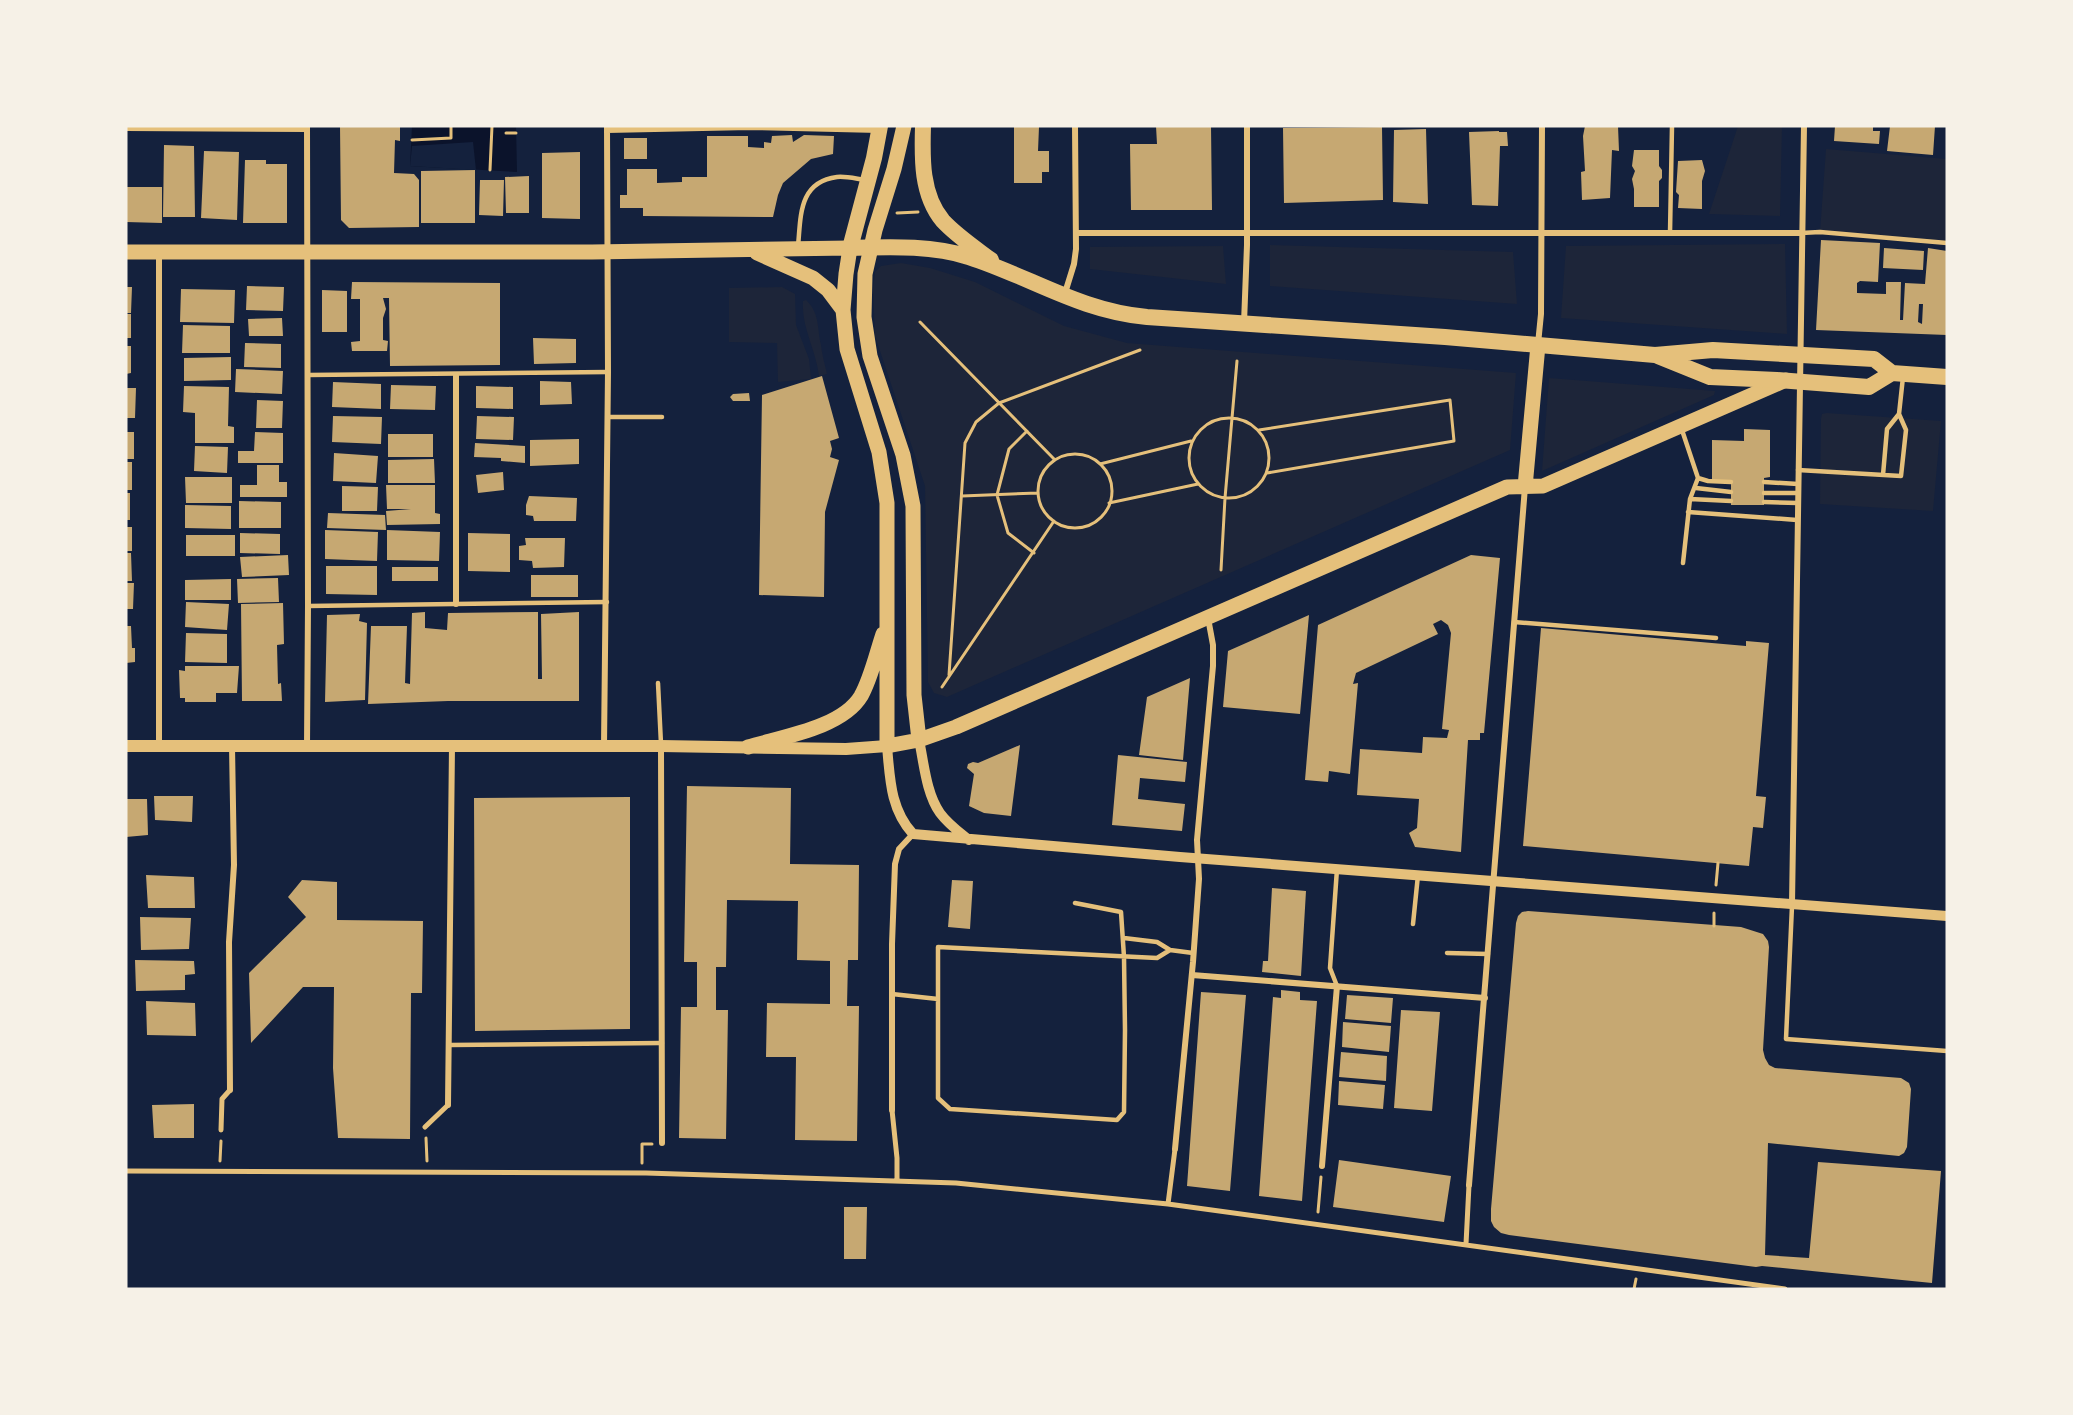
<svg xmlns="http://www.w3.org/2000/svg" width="2073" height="1415" viewBox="0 0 2073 1415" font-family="'DejaVu Sans',sans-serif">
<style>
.green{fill:#1d2539}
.water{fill:#0b132b}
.pier{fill:#14213d}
.building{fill:#c6a872;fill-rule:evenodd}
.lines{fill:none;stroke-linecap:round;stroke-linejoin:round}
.path{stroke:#e5c07b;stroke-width:3}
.service{stroke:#e5c07b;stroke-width:4.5}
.pedestrian{stroke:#e5c07b;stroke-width:5}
.minor{stroke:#e5c07b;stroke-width:6}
.tertiary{stroke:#e5c07b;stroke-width:10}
.secondary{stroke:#e5c07b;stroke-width:12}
.primary{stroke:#e5c07b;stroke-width:15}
.trunk{stroke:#e5c07b;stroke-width:16}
</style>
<rect width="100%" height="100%" fill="#14213d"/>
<path class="green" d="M1738,126H1782L1780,216L1709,214Z
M1826,149L1947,159V243L1820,232Z
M1785,244L1787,334L1561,318L1566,246Z
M1270,245L1513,252L1517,304L1270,286Z
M1223,246L1226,284L1090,269V247Z
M901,263L930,268L975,282L1064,326L1127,343L1516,373L1510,450L947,697L934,693L928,682L925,486L875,336L873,289L875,272L881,266Z
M782,287L795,294L796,325L809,359L811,379L778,382L777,343L729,342V288Z
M806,300C820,313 817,328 821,345C822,355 825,365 827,374L819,376C816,350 801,327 803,301Z
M1549,378L1715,391L1714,395L1542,471Z
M1827,413L1941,421L1933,511L1820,504L1821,419L1822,414Z"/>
<path class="water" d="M412,126H516L517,172L410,166Z"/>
<path class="pier" d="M473,142L476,170L410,166L412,146Z"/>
<path class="building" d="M340,126H400V141L395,140L394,173L414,174L419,180V227L349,228L341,220Z
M1156,126H1211L1212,210H1131L1130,144H1157Z
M1585,126H1618L1619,151L1612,150L1610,198L1582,200L1581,172L1585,171L1583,136Z
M1835,126H1873V131H1880L1879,144L1834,141Z
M1890,126H1935L1933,155L1887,151Z
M1014,127H1039L1038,151H1049V172H1042V183H1014Z
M1382,127L1383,200L1284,203L1283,128Z
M1426,129L1428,204L1393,202L1394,130Z
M1499,131V132H1507L1508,146H1500L1498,206L1472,205L1469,132Z
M792,135L793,142L804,135L834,136L833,154L811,159L783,183L778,195L773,217L643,216V208H620V195H627V169H657V183L682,182V177H707V136H748V147L764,148V142L771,143L772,136Z
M624,138H647V159H624Z
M164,145L194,146L195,217H163Z
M1634,150H1659V166L1662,170V178L1659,181V207H1634V189L1632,179L1635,171L1632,166Z
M204,151L239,152L237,220L201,218Z
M580,152V219L542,218V153Z
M245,160H266V164H287V223H243Z
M1702,160L1705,171L1702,181V209L1678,208L1679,195L1676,192L1678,161Z
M475,170V223H421V171Z
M529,176V213H506L505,177Z
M480,180H504L503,216L479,215Z
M126,187H162V223L126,222Z
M1821,240L1880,243L1878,282L1860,281L1857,283V293L1886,294V282H1901L1900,320H1903L1905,283L1925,284L1928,248L1947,251V335L1816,330ZM1919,304H1923L1922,324L1918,322Z
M1884,248L1924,251L1923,270L1883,268Z
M352,282L500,283V365L390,366L389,298H383L386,309L383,318V340L388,341L387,351H352L351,342L360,341V299H351Z
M247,286L284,287L283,311L246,310Z
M126,287H132L131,313H126Z
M181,289L235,290L234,323L180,322Z
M322,290L347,291V332H322Z
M126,314H131V338H126Z
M282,318L283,336H249L248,319Z
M183,325L230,326V353H182Z
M533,338L576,339V363L534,364Z
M245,343L281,344V368L244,367Z
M126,346H131V373L126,374Z
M231,357V380L184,381V358Z
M236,369L283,371L282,394L235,392Z
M822,376L839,438L830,441L832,449L830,457L839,460L825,512L824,597L759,595L762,395Z
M540,381L571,382L572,404L540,405Z
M333,382L381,384V409L332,407Z
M391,385L436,386L435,410L390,409Z
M184,386L229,387L228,426L234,427V443H195V413L183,412Z
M476,386L513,387V409L476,408Z
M126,388H136L135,418H126Z
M749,393L750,401H733L730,397L733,394Z
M257,400L283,401L282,428H256Z
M333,416L382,417L381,444L332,442Z
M477,416L514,417L513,440L476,439Z
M1744,429L1770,430V477L1764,478V505H1731V480H1712V440L1744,441Z
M126,432H134V459H126Z
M255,432L283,433V463H238V451H254Z
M388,434H433V457H388Z
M579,439V464L530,466V440Z
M475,443L525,446V463L501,461V458L474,457Z
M195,446L228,447L227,473L194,471Z
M334,453L378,456L376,483L333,481Z
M434,459L435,483H388V460Z
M126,462H132V490H126Z
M257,465H279V482H287V497H240V485H257Z
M503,472L504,490L478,493L476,475Z
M185,477H232V503H186Z
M386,485H435V513L440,514V524L387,525L386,511L411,509H387Z
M342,486L378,487L377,511H342Z
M126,493H130V520H126Z
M529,496L577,498L576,521H534L533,516L526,515V505Z
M239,501L281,502V528H239Z
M185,505L231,506V529L185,528Z
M328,513L385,515L386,530L327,528Z
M126,527H132V551H126Z
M325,530L378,532L377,561L325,559Z
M387,530L440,532L439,561L387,560Z
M240,533L280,534V554L240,553Z
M468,533L510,534V572L468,571Z
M186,535H235V556H186Z
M525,538H565L564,567L533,568L532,561L519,560V546L526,545Z
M126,553H131L132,581H126Z
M288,555L289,575L242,577L240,557Z
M1471,555L1500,558L1484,733H1480V740H1468L1461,852L1415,847L1409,833L1417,828L1419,799L1357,795L1360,749L1422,753L1423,737L1447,738L1449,730L1442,729L1451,633L1448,625L1441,620L1433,624L1438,634L1356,673L1353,684L1358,683L1350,774L1329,771L1328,782L1305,780L1318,625Z
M326,566H377V595L326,594Z
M392,567H438V581H392Z
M531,575H578V597H531Z
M278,578L279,602L238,603L237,579Z
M231,579V600H185V580Z
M126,583H134L133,609H126Z
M186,602L229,604L227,630L185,627Z
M283,603L284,644L277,645L278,684L281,683L282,701H242L241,604Z
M425,612V628L447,630L448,613L538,612V679H542L541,614L579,612V701H448L368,704L371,626H407L405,683L410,684L412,613Z
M360,614L359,621L367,623L365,700L325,702L327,615Z
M1309,615L1300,714L1223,707L1228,651Z
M126,626H131L132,648H135V662L126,663Z
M1541,628L1746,646V641L1769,643L1756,796L1766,797L1763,828L1753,827L1749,866L1523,846Z
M186,633L227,634V663L185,662Z
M185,666H239L237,693H216V702H185V698H180L179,670L185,671Z
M1190,678L1183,760L1139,755L1147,697Z
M1020,745L1011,816L984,813L969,806L974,774L967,768L968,764L973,762L978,763Z
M1118,755L1187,762L1185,782L1140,778L1138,799L1185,804L1182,831L1112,825Z
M687,786L791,788L790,864L859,865L858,960H848L847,1006H859L857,1141L795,1140L796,1057H766L767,1003L830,1004V961L797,960L798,901L727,900L726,967H716V1010H728L726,1139L679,1138L681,1007H697V962H684Z
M154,796H193L192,822L155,820Z
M630,797V1029L475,1031L474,798Z
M126,799H147L148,835L126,837Z
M146,875L194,877L195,908H148Z
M302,880L337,882V920L423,921L422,993H411L410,1139L338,1138L333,1068L334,987H303L251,1043L249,973L306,917L288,897Z
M952,880L973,881L970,929L948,927Z
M1272,888L1306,891L1301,976L1262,972L1263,961H1268Z
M1528,911L1741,927L1763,934L1768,941L1769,947L1763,1050L1765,1058L1769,1065L1775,1068L1901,1078L1909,1083L1911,1089L1907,1147L1904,1153L1899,1156L1768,1143L1765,1255L1809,1258L1818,1162L1941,1171L1932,1283L1762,1266L1756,1267L1509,1235L1501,1233L1494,1227L1491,1221V1209L1516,923L1518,916L1522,912Z
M140,917L191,918L189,949L141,950Z
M135,960L194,961L195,974L185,975V990L136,991Z
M1281,990L1300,992V1000L1317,1001L1302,1201L1259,1196L1273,997L1281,998Z
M1201,992L1246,995L1230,1191L1187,1186Z
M1347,995L1393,998L1391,1023L1345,1019Z
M146,1001L195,1003L196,1036L147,1035Z
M1401,1010L1440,1012L1432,1111L1394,1108Z
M1343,1022L1391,1026L1389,1052L1342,1047Z
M1341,1052L1387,1056L1386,1081L1339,1077Z
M1339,1081L1385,1085L1383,1109L1338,1105Z
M194,1104V1138H154L152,1105Z
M1339,1160L1451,1176L1444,1222L1333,1207Z
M844,1207H867L866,1259H844Z"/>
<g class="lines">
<path class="path" d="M506,133H516
M412,140L451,138V126
M490,170L492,126
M897,213L918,212
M920,322L1055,460
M1189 458a40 40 0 1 1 80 0a40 40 0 1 1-80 0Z
M1259,430L1450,400L1454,441L1267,473
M1027,431L1009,449L997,495L1008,533L1034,553
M1038 491a37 37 0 1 1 74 0a37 37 0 1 1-74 0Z
M1100,464L1191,441
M962,496L1038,493
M1109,503L1198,484
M1221,570L1225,498L1237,361
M949,675L965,443L976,422L999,403L1140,350
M942,687L1054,521
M1716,885L1718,863
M1714,926V913
M426,1138L427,1161
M220,1161L221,1141
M642,1163V1144H652
M1318,1212L1321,1177
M1634,1289L1636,1279"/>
<path class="service" d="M1670,233L1672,126
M1801,233L1820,232L1947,243
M798,246C801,217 798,182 837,177C846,176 857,179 865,180
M308,375L608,372
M608,417H662
M1681,427L1698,478L1690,499L1683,563
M1798,470L1901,476L1906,430L1899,414L1903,377
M1883,475L1887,429L1899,414
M1698,478L1708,481L1731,482
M1764,482L1798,484
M1696,488L1731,492
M1764,493H1798
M1690,499L1731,501
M1764,502L1798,503
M1688,512L1797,520
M308,606L607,602
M1514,622L1716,638
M658,683L661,744
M1075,903L1121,912L1124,957L1125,1030L1124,1112L1117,1120L950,1109L938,1098V947L1157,958L1170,950
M1792,906L1786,1039L1947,1051
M1413,924L1418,875
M1124,938L1157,942L1170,950L1193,953
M1447,953L1488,954
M1337,986L1330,968L1337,869
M892,994L938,999
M449,1045L662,1043"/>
<path class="pedestrian" d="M892,1110L897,1158V1181
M425,1127L448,1105
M221,1130L222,1099L230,1090
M126,1171L646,1173L956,1183L1168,1204L1785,1289
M1168,1204L1175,1149
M1466,1244L1469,1185"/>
<path class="minor" d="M126,128L307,129
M607,130L750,127L879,130
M1076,233H1801
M159,252V746
M1065,293L1074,264L1076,249L1075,126
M1244,323L1247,245V126
M1538,344L1541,314L1542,126
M456,375V604
M307,746L308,606L307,126
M604,746L608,372L607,126
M661,746L662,1143
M1792,904L1804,126
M1192,975L1485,998
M230,1090L229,942L234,865L232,746
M448,1105L452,746
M892,1110V944L895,864L899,849L913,834
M1175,1149L1193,962L1199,879L1197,840L1213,666V645L1208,618
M1322,1166L1337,986
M1469,1185L1525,487"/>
<path class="tertiary" d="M919,740C924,763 926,793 940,813C948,824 959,832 969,840
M887,746C890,778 890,809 913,834L1180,857L1947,916"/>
<path class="secondary" d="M126,746H661L846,749L887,746"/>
<path class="primary" d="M904,126L894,169L875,230L865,274L864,317L870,356L903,455L913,506L914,695L919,740
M126,252H592L850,248L846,274L843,310L847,349L879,452L887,503V746L919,740L956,727L1507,487L1543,486L1786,380
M757,253L813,278L828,290L843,310
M1525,487L1538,345
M748,747C781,737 842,728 861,696C871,678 876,655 883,634"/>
<path class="trunk" d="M880,126L874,158L850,248C890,247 931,245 969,257C1031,277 1080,311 1147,317L1445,337L1655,355L1713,350L1874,359L1892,373
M923,126C922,158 921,195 943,221C957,236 975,248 991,260
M1658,356L1710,377L1777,380L1869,387L1892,373L1947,377"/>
</g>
<rect width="2073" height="1415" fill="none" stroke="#f6f1e7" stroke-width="255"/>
</svg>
